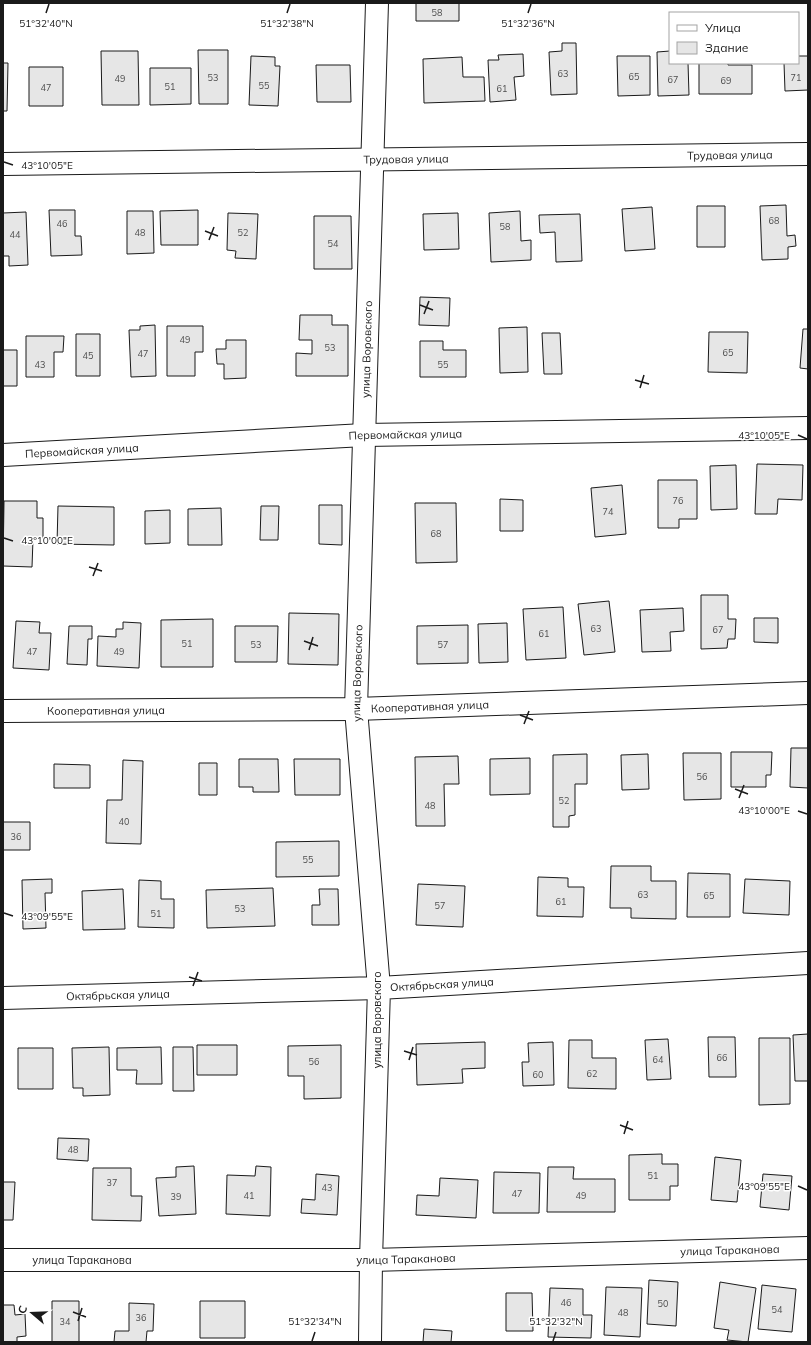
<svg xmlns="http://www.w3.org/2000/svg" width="811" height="1345" viewBox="0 0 811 1345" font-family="Mulish,sans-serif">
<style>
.building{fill:#e6e6e6;stroke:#1a1a1a}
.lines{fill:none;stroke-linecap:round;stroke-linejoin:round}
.street-casing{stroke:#1a1a1a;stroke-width:24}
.secondary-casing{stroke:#1a1a1a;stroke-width:24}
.street{stroke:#fff;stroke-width:22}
.secondary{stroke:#fff;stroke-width:22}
.ticks{fill:none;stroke:#1a1a1a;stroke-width:1.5}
.labels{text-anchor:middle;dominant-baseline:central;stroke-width:3;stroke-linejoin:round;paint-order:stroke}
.number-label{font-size:9px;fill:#4d4d4d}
.street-label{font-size:11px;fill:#1a1a1a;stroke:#fff}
.ticks-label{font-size:10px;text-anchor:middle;fill:#1a1a1a;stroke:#fff;stroke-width:3;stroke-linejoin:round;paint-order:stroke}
</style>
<rect width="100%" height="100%" fill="#fff"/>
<path class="building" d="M416,3H459V21H416Z
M562,43H576L577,94L551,95L549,52L562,51Z
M198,50H228V104H199Z
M101,51H138L139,105H102Z
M670,51V63H688L689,95L658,96L657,52Z
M523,54L524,76L514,77L516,100L490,102L488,60H499L498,55Z
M251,56L275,57V66H280L278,106L249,105Z
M617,56H650V95L618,96Z
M798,56H808V90L785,91L784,63H798Z
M462,57L463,77H484L485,101L424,103L423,59Z
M3,63H8L7,111H3Z
M699,63H728V65H752V94H699Z
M316,65H350L351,102H317Z
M29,67H63V106H29Z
M150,68H191V104L150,105Z
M786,205L787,236L795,235L796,246L788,247V259L762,260L760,206Z
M697,206H725V247H697Z
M652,207L655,249L625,251L622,209Z
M49,210H75V236H81L82,255L51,256Z
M198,210V245H161L160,211Z
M127,211H153L154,253L127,254Z
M520,211L521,241L531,240V260L491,262L489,213Z
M26,212L28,265L9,266V256H3V213Z
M228,213L258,214L256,259L235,258L236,251L227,250Z
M458,213L459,249L424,250L423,214Z
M580,214L582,261L556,262L555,232L540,233L539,215Z
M314,216H351L352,269H314Z
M420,297L450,298L449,326L419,325Z
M300,315H332V325H348V376H296V353L312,354V340H299Z
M155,325L156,376L131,377L129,330H140V326Z
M167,326H203V352H195V376H167Z
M527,327L528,372L500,373L499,328Z
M803,329H808V369L800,368Z
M709,332H748L747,373L708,372Z
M542,333H560L562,374H544Z
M76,334H100V376H76Z
M26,336H64L63,352H54V377H26Z
M226,340H246V378L224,379V364H217L216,349H226Z
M420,341H443V350H466V377H420Z
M3,350H17V386H3Z
M757,464L803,465L802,500L778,499L777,514H755Z
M736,465L737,509L711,510L710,466Z
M658,480H697V519H679V528H658Z
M622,485L626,534L595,537L591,488Z
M500,499L523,500V531H500Z
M4,501H37V518H43V539H33L32,567L3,566Z
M415,503H456L457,562L416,563Z
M319,505H342V545L319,544Z
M58,506L114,507V545L57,544Z
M261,506H279L278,540H260Z
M221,508L222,545H188V509Z
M170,510V543L145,544V511Z
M701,595H728V619H736L735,639H728L727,648L701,649Z
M609,601L615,652L584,655L578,604Z
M563,607L566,658L526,660L523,609Z
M683,608L684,631L670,632L671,651L642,652L640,610Z
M289,613L339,614L338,665L288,664Z
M754,618H778V643L754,642Z
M213,619V667H161V620Z
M16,621L40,622L39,633H51L49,670L13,668Z
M123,622L141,623L139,668L97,666L98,636L116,637V629H123Z
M507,623L508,662L479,663L478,624Z
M468,625V663L417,664V626Z
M69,626H92V639H88L87,665L67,664Z
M235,626H278L277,662H235Z
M791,748H808V788L790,787Z
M731,752H772L771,775H766V787H731Z
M683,753H721V799L684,800Z
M587,754V784H575V815L569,816V827H553V755Z
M648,754L649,789L622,790L621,755Z
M458,756L459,784H444L445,826H416L415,757Z
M530,758V794L490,795V759Z
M239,759H278L279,792H253V787H239Z
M294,759H340V795H295Z
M123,760L143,761L141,844L106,843L107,800H122Z
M199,763H217V795H199Z
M54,764L90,765V788H54Z
M3,822H30V850H3Z
M339,841V876L276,877V842Z
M611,866H651V881H676V919L631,918V908H610Z
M688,873L730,874V917H687Z
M538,877L568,878V887H584L583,917L537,916Z
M52,879V893H45L46,928L23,929L22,880Z
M745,879L790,881L789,915L743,913Z
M139,880L161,881V899H174V928L138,927Z
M418,884L465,886L463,927L416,925Z
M273,888L275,926L207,928L206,890Z
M123,889L125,929L83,930L82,891Z
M319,889H338L339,925H312V905H320Z
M808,1034V1081H795L793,1035Z
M708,1037H735L736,1077H709Z
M759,1038H790V1104L759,1105Z
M668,1039L671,1079L647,1080L645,1040Z
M569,1040H592V1058H616V1089L568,1088Z
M485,1042V1068L462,1069L463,1083L417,1085L416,1044Z
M553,1042L554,1085L523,1086L522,1062H529L528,1043Z
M197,1045H237V1075H197Z
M341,1045V1098L304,1099V1076H288V1046Z
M109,1047L110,1095L83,1096V1088H73L72,1048Z
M161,1047L162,1084H136L137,1070H117V1048Z
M173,1047H193L194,1091H173Z
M18,1048H53V1089H18Z
M58,1138L89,1139L88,1161L57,1159Z
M662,1154V1164H678V1186H670V1200H629V1155Z
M715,1157L741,1160L737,1202L711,1200Z
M194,1166L196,1214L159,1216L156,1178L176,1177V1167Z
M256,1166L271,1167L270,1216L226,1214L227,1175L255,1176Z
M548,1167H574L573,1179H615V1212H547Z
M93,1168H131V1196H142L141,1221L92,1220Z
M494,1172L540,1173L539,1213H493Z
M316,1174L339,1176L337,1215L301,1213L302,1199L315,1200Z
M763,1174L792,1176L789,1210L760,1207Z
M440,1178L478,1180L476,1218L416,1215L417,1195L439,1196Z
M3,1182H15L13,1220H3Z
M649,1280L678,1282L676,1326L647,1324Z
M720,1282L756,1288L748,1342L727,1340L729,1330L714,1328Z
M762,1285L796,1289L792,1332L758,1329Z
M606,1287L642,1288L640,1337L604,1335Z
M550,1288L583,1289V1315H592L591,1338L548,1337Z
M506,1293H532L533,1331H506Z
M52,1301H79V1342H52Z
M200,1301H245V1338H200Z
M129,1303L154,1304L153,1331H147L146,1342H114L115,1331H129Z
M3,1305H14L15,1315L25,1314L26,1336L17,1337V1342H3Z
M424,1329L452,1331L451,1342H423Z"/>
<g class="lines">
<defs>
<g id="street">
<path id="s1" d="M3,164L808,154"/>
<path id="s2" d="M3,455L364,435L808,428"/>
<path id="s3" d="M3,711L356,709L808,693"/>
<path id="s4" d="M3,998L379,988L356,709L377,3"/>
<path id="s5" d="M3,1260H371L808,1248"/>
</g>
<g id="secondary">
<path id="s6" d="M370,1342L371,1260L379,988L808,963"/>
</g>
</defs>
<use href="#street" class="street-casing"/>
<use href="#secondary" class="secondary-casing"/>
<use href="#street" class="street"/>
<use href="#secondary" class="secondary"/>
</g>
<path class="ticks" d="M46,13L49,4M287,13L290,4M528,13L531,4M4,162L13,165M205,231L218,236M209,240L214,227M420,305L433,310M424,314L429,301M635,380L649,384M640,388L644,375M798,435L807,439M4,538L13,541M89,567L102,571M93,576L98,563M304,641L318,646M309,650L313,637M520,715L533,720M524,724L529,711M735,789L748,794M739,798L744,785M798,811L807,814M4,913L13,916M189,977L202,981M193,986L198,972M404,1051L417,1055M409,1060L413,1047M620,1125L633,1130M624,1134L628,1121M798,1186L807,1190M73,1312L86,1317M78,1321L82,1308M312,1341L315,1332M553,1341L556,1332"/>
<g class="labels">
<g class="number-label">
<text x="437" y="12">58</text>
<text x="563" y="73">63</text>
<text x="634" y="76">65</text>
<text x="213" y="77">53</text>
<text x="796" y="77">71</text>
<text x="120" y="78">49</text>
<text x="673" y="79">67</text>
<text x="726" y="80">69</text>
<text x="264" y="85">55</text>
<text x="170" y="86">51</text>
<text x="46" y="87">47</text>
<text x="502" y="88">61</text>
<text x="774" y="220">68</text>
<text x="62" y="223">46</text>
<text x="505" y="226">58</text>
<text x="140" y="232">48</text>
<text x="243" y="232">52</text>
<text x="15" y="234">44</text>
<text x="333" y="243">54</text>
<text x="185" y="339">49</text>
<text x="330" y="347">53</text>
<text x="728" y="352">65</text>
<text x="143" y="353">47</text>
<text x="88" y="355">45</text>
<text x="40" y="364">43</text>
<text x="443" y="364">55</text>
<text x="678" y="500">76</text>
<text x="608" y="511">74</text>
<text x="436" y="533">68</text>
<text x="596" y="628">63</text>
<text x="718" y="629">67</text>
<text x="544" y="633">61</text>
<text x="187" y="643">51</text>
<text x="256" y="644">53</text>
<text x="443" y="644">57</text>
<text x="32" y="651">47</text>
<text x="119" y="651">49</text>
<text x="702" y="776">56</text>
<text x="564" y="800">52</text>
<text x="430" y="805">48</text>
<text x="124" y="821">40</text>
<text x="16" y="836">36</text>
<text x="308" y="859">55</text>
<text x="643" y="894">63</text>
<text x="709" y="895">65</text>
<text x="561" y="901">61</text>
<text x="440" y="905">57</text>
<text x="240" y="908">53</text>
<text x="156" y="913">51</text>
<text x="722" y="1057">66</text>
<text x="658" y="1059">64</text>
<text x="314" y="1061">56</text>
<text x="592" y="1073">62</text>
<text x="538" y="1074">60</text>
<text x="73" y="1149">48</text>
<text x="653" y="1175">51</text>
<text x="112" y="1182">37</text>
<text x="327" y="1187">43</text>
<text x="517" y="1193">47</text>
<text x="249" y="1195">41</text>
<text x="581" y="1195">49</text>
<text x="176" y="1196">39</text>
<text x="566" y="1302">46</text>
<text x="663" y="1303">50</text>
<text x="777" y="1309">54</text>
<text x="623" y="1312">48</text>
<text x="141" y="1317">36</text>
<text x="65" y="1321">34</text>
</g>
<g class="street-label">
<text stroke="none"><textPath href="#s1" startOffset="727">Трудовая улица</textPath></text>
<text stroke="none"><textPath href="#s1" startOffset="403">Трудовая улица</textPath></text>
<text stroke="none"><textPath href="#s4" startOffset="1016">улица Воровского</textPath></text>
<text stroke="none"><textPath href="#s2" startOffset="403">Первомайская улица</textPath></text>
<text stroke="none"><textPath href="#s2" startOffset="79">Первомайская улица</textPath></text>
<text stroke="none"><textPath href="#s4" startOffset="692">улица Воровского</textPath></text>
<text stroke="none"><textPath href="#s3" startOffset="427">Кооперативная улица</textPath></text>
<text stroke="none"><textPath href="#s3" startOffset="103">Кооперативная улица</textPath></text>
<text stroke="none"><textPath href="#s6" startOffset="417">Октябрьская улица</textPath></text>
<text stroke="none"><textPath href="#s4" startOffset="115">Октябрьская улица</textPath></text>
<text transform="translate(377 1020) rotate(-90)">улица Воровского</text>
<text stroke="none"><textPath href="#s5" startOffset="727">улица Тараканова</textPath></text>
<text stroke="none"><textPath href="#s5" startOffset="403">улица Тараканова</textPath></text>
<text stroke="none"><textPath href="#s5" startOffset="79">улица Тараканова</textPath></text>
</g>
</g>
<g class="ticks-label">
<text x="46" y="27">51°32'40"N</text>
<text x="287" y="27">51°32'38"N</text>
<text x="528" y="27">51°32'36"N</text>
<text x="47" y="169">43°10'05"E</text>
<text x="764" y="439">43°10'05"E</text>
<text x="47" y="544">43°10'00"E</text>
<text x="764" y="814">43°10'00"E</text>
<text x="47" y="920">43°09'55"E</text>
<text x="764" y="1190">43°09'55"E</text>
<text x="315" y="1325">51°32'34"N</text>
<text x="556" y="1325">51°32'32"N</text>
</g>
<rect width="811" height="1345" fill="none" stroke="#1a1a1a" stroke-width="8"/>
<rect x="669" y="12" width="130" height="52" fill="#ffffff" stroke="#a3a3a3"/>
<rect x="677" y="25" width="20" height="6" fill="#ffffff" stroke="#a3a3a3"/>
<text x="705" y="32" font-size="12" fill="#1a1a1a">Улица</text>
<rect x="677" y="42" width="20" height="12" fill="#e6e6e6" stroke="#a3a3a3"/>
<text x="705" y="52" font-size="12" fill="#1a1a1a">Здание</text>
<g transform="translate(32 1313) rotate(289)" stroke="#ffffff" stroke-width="3" paint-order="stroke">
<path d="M0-3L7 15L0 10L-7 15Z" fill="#1a1a1a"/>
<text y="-6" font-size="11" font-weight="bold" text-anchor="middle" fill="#1a1a1a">С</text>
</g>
</svg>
